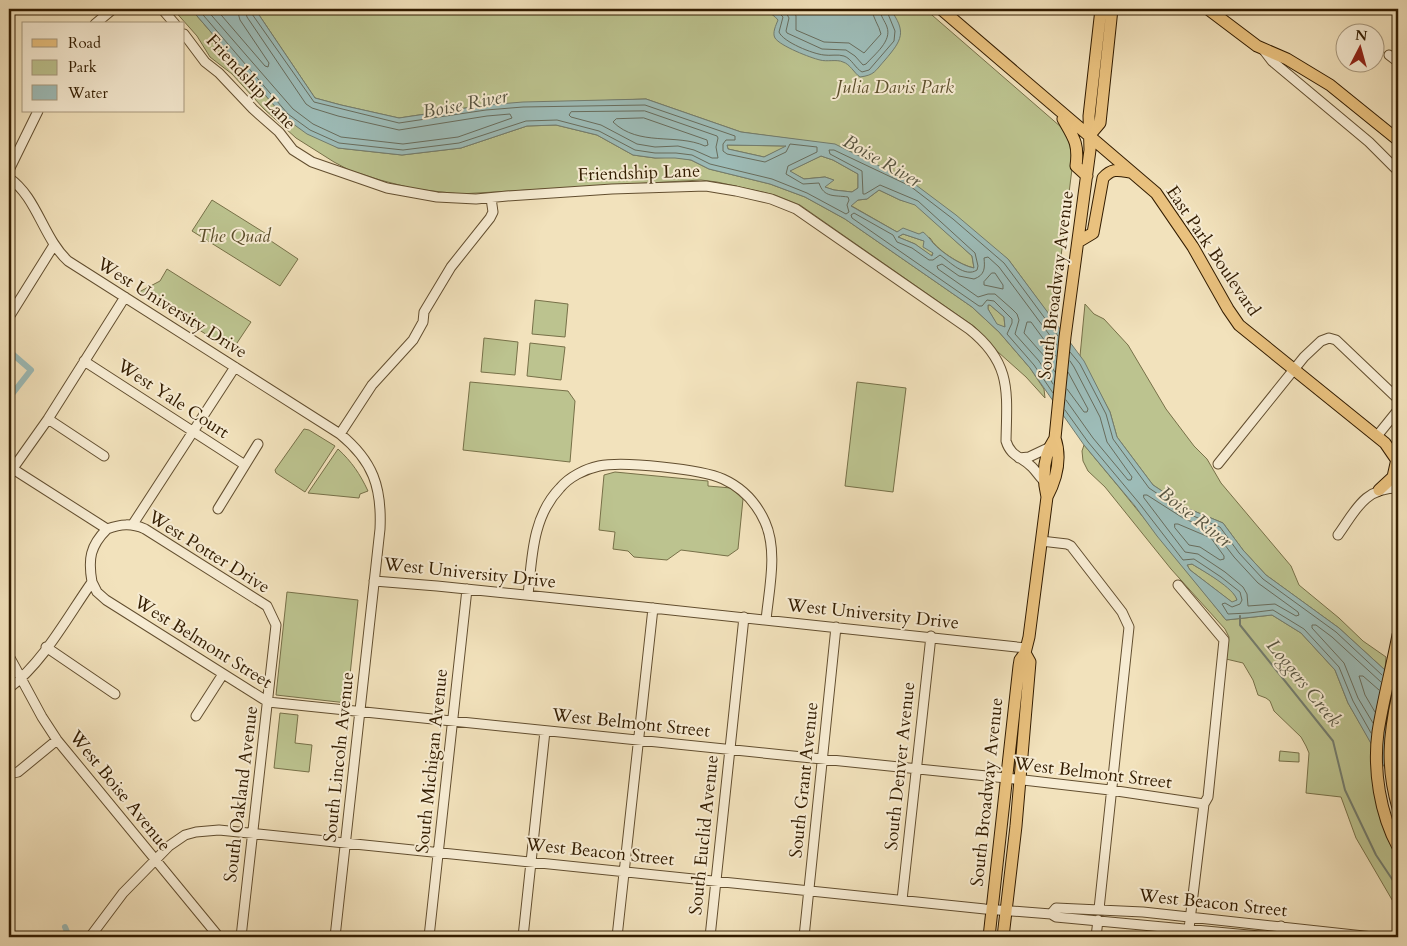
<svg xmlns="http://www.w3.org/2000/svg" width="1407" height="946" viewBox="0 0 1407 946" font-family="Cardo,serif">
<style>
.green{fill:#bcc38f;stroke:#777048}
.water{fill:#9dbcb8;stroke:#727c6e;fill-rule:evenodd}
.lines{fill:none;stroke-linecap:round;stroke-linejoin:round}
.shore{stroke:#686c5c;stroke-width:1}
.stream{stroke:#727c6e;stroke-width:2}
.canal{stroke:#9dbcb8;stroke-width:6}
.minor-casing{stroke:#624e2f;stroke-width:11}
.major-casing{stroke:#321c00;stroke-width:13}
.minor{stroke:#f7ecd3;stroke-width:9}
.major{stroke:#e9c17e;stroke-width:11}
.labels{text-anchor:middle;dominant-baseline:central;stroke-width:4;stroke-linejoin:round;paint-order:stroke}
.street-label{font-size:18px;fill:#321c00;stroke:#f7ecd3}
.park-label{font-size:18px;font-style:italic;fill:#5b4e2b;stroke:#f7ecd3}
.water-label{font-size:19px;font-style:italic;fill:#575440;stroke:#f7ecd3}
</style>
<rect width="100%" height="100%" fill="#f2e2bc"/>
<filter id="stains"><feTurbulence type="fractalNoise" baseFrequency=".004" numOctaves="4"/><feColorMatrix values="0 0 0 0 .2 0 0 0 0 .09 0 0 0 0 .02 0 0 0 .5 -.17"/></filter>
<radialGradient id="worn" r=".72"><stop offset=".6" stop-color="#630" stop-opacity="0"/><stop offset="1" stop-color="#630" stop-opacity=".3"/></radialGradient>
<path class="green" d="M173,9H191L285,118L338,148L402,155L461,148L527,126L556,125L597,135L633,155L655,158L675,157L691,160L709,169L770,184L805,197L845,219L972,307L999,332L1030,368L1044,389L1045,398L1026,377L998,352L975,327L800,205L775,195L717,182L701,180L460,194L415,189L380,180L349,170L334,162L296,138L264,109L232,74L210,57L197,36Z
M255,9H925L1061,127L1071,141L1073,161L1053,320L1008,259L835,145L741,132L646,99L485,105L399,118L341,105L315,98Z
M727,145L788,146L764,157L728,149Z
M821,156L833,160L858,174V188L852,192L834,190L824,187L833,180L825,177L804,179L789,171Z
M879,190L900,200L915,204L972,256L974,268C960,265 937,250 930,238L905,230L897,232L850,205L858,200L867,199Z
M212,200L268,235L271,241L298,259L280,286L192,231Z
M903,234L924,241L933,253L931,256L915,244L898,237Z
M167,269L251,322L233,349L231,350L139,292L160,281Z
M535,300L568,304L565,337L532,334Z
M1085,304L1094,314L1104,319L1128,345L1166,409L1194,446L1207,459L1221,483L1291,566L1299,585L1339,618L1363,641L1386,657L1385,670L1339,628L1266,575L1243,550L1223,523L1189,509L1153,485L1117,437L1110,412L1080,356Z
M988,305H990L1004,317L1005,328L997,325L988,309Z
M484,338L518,342L515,375L481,372Z
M530,343L565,347L561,380L527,376Z
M470,382L568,391L575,401L570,462L463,450Z
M857,382L906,388L893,492L845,486Z
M304,429L309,430L335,446L305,492L276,473L275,470Z
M1084,445C1132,502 1178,561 1226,620L1272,615L1301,633L1335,670L1348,703L1373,746L1382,820L1398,863V910L1356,838L1341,797L1306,793L1309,753L1306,746L1301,737L1274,711L1270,701L1266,698L1258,695L1253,680L1243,663L1226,659L1229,637L1225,629L1171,569L1105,487L1088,471L1083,461L1082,451Z
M338,449C352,462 360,474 368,491L360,494L359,498L308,493Z
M615,472L708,481V486L731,488L743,499L738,549L728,556L681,550L667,560L634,557L628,551L613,549L615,532L599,530L604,475Z
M1192,564C1203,571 1234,587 1237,600L1233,603L1190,570L1187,565Z
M287,592L358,600L347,703L276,695Z
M280,713L298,715L295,743L312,745L309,772L274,768Z
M1280,751L1299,753V762L1279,761Z"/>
<path class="water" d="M191,9H255L315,98L341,105L399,118L486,105L523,102L646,99L741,132L835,144L912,182L956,215L1008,259L1084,361L1110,412L1117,437L1153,485L1189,509L1223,523L1243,550L1266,575L1339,628L1398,682V791L1348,703L1335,670L1301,633L1272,615L1226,620L1157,536L1135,506L1084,445L1030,368L999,332L972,307L845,219L805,197L770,184L709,169L691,160L675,158H655L633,155L597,135L556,125L527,126L461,148L402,155L338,148L307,134L285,118ZM727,145L786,146L764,157L728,149ZM821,156L833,160L858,174V188L852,192L834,190L825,187L834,180L825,177L804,179L790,171ZM879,190L900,200L915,205L972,256L974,268C962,266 942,253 933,243C930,239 927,235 923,232L919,234L903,228L897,232L851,206L858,200L867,199ZM903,234L924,241L923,247L933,253L932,256L915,244L898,237ZM988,305H990L1004,317L1005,327L997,324L988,309ZM1192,564C1203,571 1234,588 1237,600L1232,602L1190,570L1187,565Z
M745,9H890C907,32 902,40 885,60C875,71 875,75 860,77C854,73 850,64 843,62C837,59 827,62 820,60C811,58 780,46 775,38C772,33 776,25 778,20C771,11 763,12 753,13Z"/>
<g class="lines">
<path class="shore" d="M198,9L288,114L310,130L339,143L403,150L459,143L526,121L557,120L599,131L635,150L655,153H676L692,155L710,164L772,179L807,193L846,214L849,212L847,205L849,200L848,197C834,195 824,198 819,183L803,184L786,174L788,166L817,152V147L790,144L786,152L765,162L727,154L723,151V144L726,140H735V136L645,105L523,107L486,110L399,123L314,102L252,14L251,9
M206,9L293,109L313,124L341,137L403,144L458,137L512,118L510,114L487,116L399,130L338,116L312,108L306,104L247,17L245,9
M216,9L265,66L268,67L269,63L240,20L237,9
M773,9L777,11L783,17L779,32C783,42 813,54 824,55C830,56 838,54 844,56C852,59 855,68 862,72L869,70L894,41L895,31L886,9
M784,9L789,18L786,31L787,33L822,49L846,50L855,56L863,65L866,64C875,54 892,41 887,27C885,21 880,16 880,9
M793,9L796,16V30L824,42L849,43L864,53L881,34C879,25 873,19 872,9
M645,111L717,136L718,138L716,147L718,158H712L694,150L678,146L655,147L637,144L601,125L571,117L569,115L571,112Z
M644,118L707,140L708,145L705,146C676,133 639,147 613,122L616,119Z
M992,273H995L1003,285V289L984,285V282Z
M1070,352L1080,364L1106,414L1113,439L1149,488L1186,513L1220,527L1239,553L1263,579L1336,632L1382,675
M1055,372L1045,357L1024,333L1027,322H1031L1056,356
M1053,384L1039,361L1015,334L1019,320L1017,314L1012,309L995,294H988L978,297L938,269L937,266L942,264L959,276L974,279C985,275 985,268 984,258L988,257L999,267L1057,345
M1067,389L1084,412H1087L1088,409L1068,372
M1053,393L1034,365L1007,334L1012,323V319L994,301L987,300L982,306H979L852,218L851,215L854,213L893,235L897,242L912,248L929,260H933L940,255C950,262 965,278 977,270L978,266L975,253L918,201L880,185L865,194H863L862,171L830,154L829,150H834L910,186L953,219L1004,263L1058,336
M1066,400L1093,438L1128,480H1131L1132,477L1107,442L1100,417L1074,367L1070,361
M1065,410L1088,442L1139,503L1183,560L1194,559L1221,577L1240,592L1242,600L1240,604L1232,607L1225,603L1222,604L1228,614L1249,613L1273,610L1304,629L1339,667L1353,701L1371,733
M1144,495H1147L1183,518L1215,532L1234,557L1258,583L1298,612L1299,615L1296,616L1275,604L1248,606L1247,594L1243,587L1225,572L1198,554L1185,552L1144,498Z
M1175,524H1178L1211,538L1224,556V559L1220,560L1200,547L1189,545L1175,528Z
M1375,712L1365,695L1359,676H1363L1379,690
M1373,723L1358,698L1344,663L1312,628V625H1316L1332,637L1381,682"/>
<path class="stream" d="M1240,616V625L1333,741L1345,790L1376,855L1398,888"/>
<path class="canal" d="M9,351L31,370L9,398
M65,927L69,937"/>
<defs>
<path id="minor" d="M162,9L175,24
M95,24L113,9
M184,34L205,62L219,73L253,109L279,132L293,150L312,162L387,188L437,197L476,199L507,196L612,189L706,186L736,191L771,199L796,209L969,329C1012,363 1007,392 1006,441C1011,457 1021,456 1032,467C1036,471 1039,476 1043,480
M1262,48L1272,61L1369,142L1398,171
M1389,55L1398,62
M9,170L38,111
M9,178C37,197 43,238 68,261L340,434C373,461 382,487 380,529L335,937
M9,317L54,245
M84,361L245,465
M48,419L104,456
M340,434L372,385L413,340L423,322L424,312L451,267L490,218L493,212L491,198
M1377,436L1398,410
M1019,458L1029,457L1048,448
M1218,464L1304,357L1321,341L1329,338L1336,340L1398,399
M13,469L107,529C121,524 131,523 145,529L267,606L276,625L241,937
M9,474L48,419L125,297
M218,509L258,444
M133,524L235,367
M1338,535C1356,510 1364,488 1398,488
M1041,541L1067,544L1071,546L1122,612L1129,627L1099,909
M374,581L437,586L643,607L1026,648
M92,582L97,592L106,600L268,702L1006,778L1110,790L1204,804
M1178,585L1224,640L1208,797L1204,804L1188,937
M528,595C532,558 532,517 560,488C569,477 585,469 599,466C623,461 701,469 723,479C743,488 756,502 765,522C778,551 769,589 766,620
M46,647L115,694
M9,656L42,717L57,740L219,937
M9,688C43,663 68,616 92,582C88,559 90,546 107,529
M196,716L223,674
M9,774L18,772L57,740
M902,900L931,636
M1051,914L1056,908L1143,912L1373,937
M90,937L123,893L169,846L185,835L196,832L219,830L985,909L1051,914L1056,917L1270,937
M429,937L467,589
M523,937L545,731
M617,937L653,608
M710,937L744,617
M804,937L836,627
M1096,937L1098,920
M1280,937L1281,926"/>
<path id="major" d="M941,9L1156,193L1193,247L1228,309L1239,325L1385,443L1398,462
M1208,9L1257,46L1287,59L1330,85L1398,140
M1063,119C1074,138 1079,144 1076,166L1087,176
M1089,136L1100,123L1112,9
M1078,242L1093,233L1103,178C1112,168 1118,170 1130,172
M1379,490L1393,477L1397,459
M1047,497C1057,478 1062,459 1055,438L1065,337L1090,150L1089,116L1101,9
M1398,635C1392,667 1383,700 1378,732C1373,770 1380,814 1398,847
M1398,694C1389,736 1386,766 1398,808
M989,937L1019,666L1020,660L1025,653L1029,637L1047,497C1042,476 1043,456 1055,438
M1003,937L1016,826L1030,662L1025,653"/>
</defs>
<use href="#minor" class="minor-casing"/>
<use href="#major" class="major-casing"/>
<use href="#minor" class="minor"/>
<use href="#major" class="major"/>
</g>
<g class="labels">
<g class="street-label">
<text transform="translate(251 82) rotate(47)">Friendship Lane</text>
<text transform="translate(639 173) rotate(-2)">Friendship Lane</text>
<text transform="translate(1213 251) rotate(56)">East Park Boulevard</text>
<text transform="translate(1056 285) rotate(-83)">South Broadway Avenue</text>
<text transform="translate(172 308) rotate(32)">West University Drive</text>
<text transform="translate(173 399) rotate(33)">West Yale Court</text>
<text transform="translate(209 552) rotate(32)">West Potter Drive</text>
<text transform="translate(470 573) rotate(6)">West University Drive</text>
<text transform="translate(873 614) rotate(6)">West University Drive</text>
<text transform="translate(203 642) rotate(32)">West Belmont Street</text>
<text transform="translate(631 723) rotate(6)">West Belmont Street</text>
<text transform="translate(339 757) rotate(-84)">South Lincoln Avenue</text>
<text transform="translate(432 761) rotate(-84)">South Michigan Avenue</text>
<text transform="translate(900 766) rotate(-84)">South Denver Avenue</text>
<text transform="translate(1093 773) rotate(7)">West Belmont Street</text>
<text transform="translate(804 780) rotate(-84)">South Grant Avenue</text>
<text transform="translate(120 791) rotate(51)">West Boise Avenue</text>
<text transform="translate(987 792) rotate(-84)">South Broadway Avenue</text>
<text transform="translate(241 794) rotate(-83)">South Oakland Avenue</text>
<text transform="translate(704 835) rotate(-84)">South Euclid Avenue</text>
<text transform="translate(600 852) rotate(6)">West Beacon Street</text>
<text transform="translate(1213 903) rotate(6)">West Beacon Street</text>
</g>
<g class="park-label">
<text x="895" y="87">Julia Davis Park</text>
<text x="234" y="236">The Quad</text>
</g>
<g class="water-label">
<text transform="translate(465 104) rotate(-11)">Boise River</text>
<text transform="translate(882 161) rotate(30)">Boise River</text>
<text transform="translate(1195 517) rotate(38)">Boise River</text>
<text transform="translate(1304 683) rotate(51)">Loggers Creek</text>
</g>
</g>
<rect width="1407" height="946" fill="none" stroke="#f2e2bc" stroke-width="30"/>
<rect x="10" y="10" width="1387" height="926" fill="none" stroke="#321c00" stroke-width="2.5"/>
<rect x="15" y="15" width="1377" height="916" fill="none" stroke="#321c00"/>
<rect x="22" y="22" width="162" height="90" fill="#f7ecd3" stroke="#a8997f"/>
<rect x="32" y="39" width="25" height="8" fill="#e9c17e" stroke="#a8997f"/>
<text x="68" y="48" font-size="15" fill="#321c00">Road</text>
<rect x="32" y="60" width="25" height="15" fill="#bcc38f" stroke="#a8997f"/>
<text x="68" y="72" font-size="15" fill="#321c00">Park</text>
<rect x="32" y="85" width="25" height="15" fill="#9dbcb8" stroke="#a8997f"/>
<text x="68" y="98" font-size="15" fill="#321c00">Water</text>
<g transform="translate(1360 48) rotate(6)"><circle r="24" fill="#f7ecd3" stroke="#a8997f"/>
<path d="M0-4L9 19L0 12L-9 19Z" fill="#8f2418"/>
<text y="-8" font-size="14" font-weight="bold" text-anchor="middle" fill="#321c00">N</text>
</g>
<rect width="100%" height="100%" filter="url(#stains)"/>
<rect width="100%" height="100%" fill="url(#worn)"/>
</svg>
